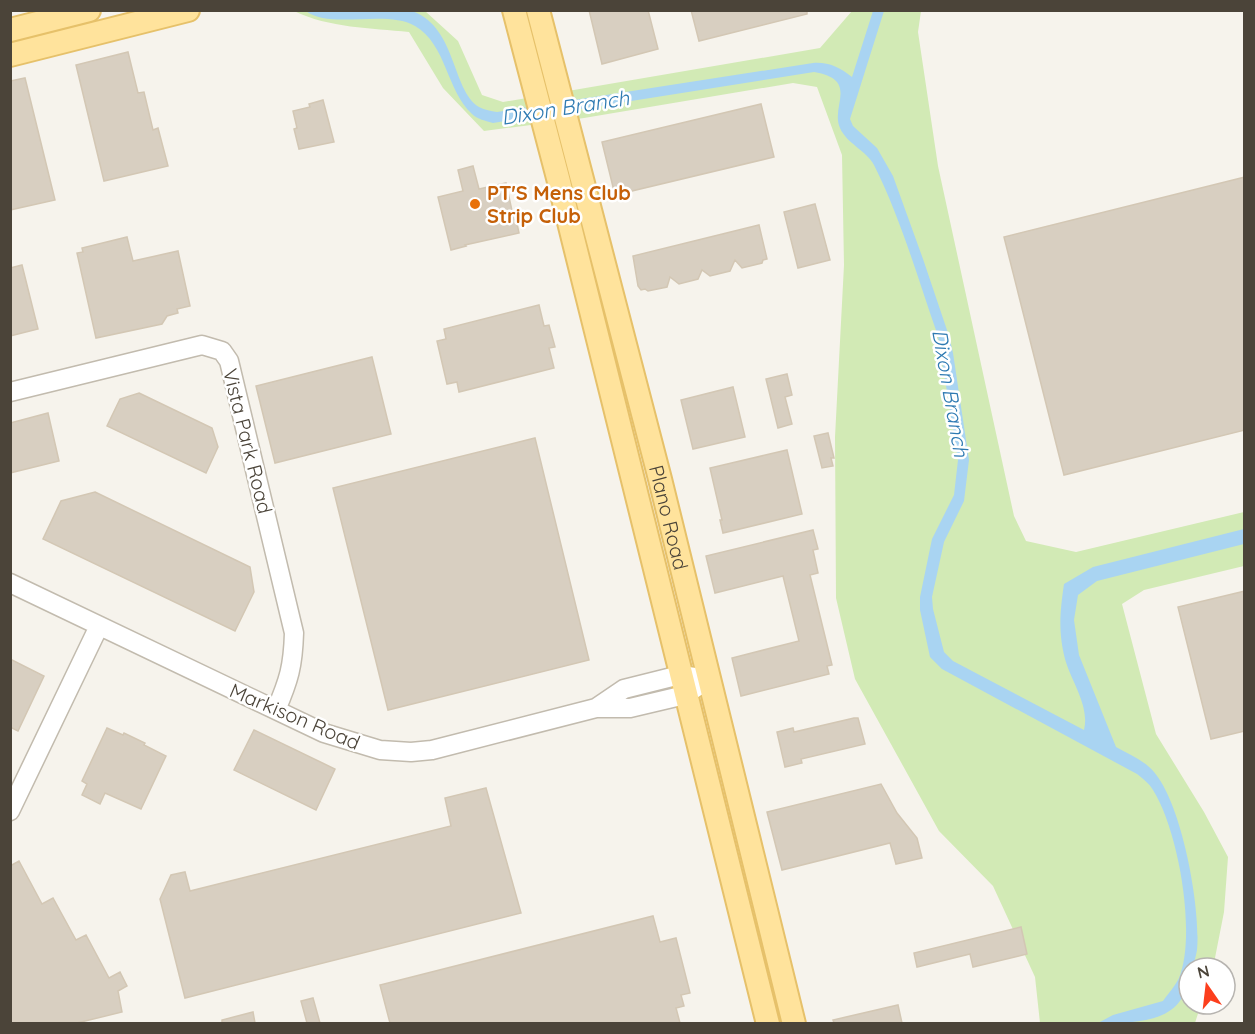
<svg xmlns="http://www.w3.org/2000/svg" width="1255" height="1034" viewBox="0 0 1255 1034" font-family="Quicksand,sans-serif">
<style>
.green{fill:#d2eab5}
.water{fill:#a9d4f2}
.building{fill:#d8cfc1;stroke:#d3c7b4;stroke-width:1.5}
.lines{fill:none;stroke-linecap:round;stroke-linejoin:round}
.minor-casing{stroke:#c2bbae;stroke-width:21}
.major-casing{stroke:#e6c16a;stroke-width:26}
.minor{stroke:#fff;stroke-width:18}
.major{stroke:#ffe39c;stroke-width:22}
.food-dot{fill:#e8710a;stroke:#fff;stroke-width:2}
.labels{text-anchor:middle;dominant-baseline:central;stroke-width:5;stroke-linejoin:round;paint-order:stroke}
.food-label{font-size:20px;font-weight:bold;fill:#c56008;stroke:#fff;text-anchor:start}
.street-label{font-size:20px;fill:#4b4439;stroke:#fff}
.water-label{font-size:21px;font-style:italic;fill:#2e7ab2;stroke:#fff}
</style>
<rect width="100%" height="100%" fill="#f6f3ec"/>
<path class="green" d="M294,11H425L458,41L482,95L503,102L820,48L852,11H921L918,32L938,166L1014,516L1026,541L1076,552L1244,512V566L1144,590L1122,604L1156,734L1204,812L1228,857L1224,912L1213,968H1189V1004H1201L1195,1023H1040L1035,977L993,886L939,831L855,679L836,598L835,437L844,265L842,155L817,87L793,83L584,118L484,131L443,88L409,32C371,28 329,28 294,11Z"/>
<path class="water" d="M409,10C457,24 451,90 479,107C485,110 491,111 497,112L813,63C829,62 839,67 852,77L873,11H884L850,119L853,126L877,148L893,176L923,259L949,336L953,353L969,460L964,501L944,542L932,597L933,609L944,652L953,661L1084,730C1090,706 1071,681 1065,659C1058,631 1060,612 1064,584L1093,567L1244,529V544L1097,581L1078,595L1074,620L1079,655L1116,747C1129,754 1145,761 1154,772C1182,804 1201,908 1197,950C1196,956 1194,962 1193,968H1189C1189,1023 1141,1023 1098,1023L1113,1015L1163,1001C1168,994 1175,986 1179,978C1197,934 1178,829 1153,790C1149,783 1142,778 1137,774L942,669L930,657L920,610V597L932,539L954,495L958,460L938,336C918,279 901,219 874,165C866,150 847,144 840,128C830,106 860,80 814,72L493,123C486,121 477,119 472,114C446,90 447,45 415,26C386,9 330,30 306,11Z"/>
<path class="building" d="M589,10H648L658,49L602,64Z
M691,10H807V14L699,41Z
M128,52L138,93L144,92L153,130L158,128L168,166L104,181L76,65Z
M25,78L55,200L10,210V81Z
M323,100L334,142L299,149L294,129L297,128L293,111L310,107L309,104Z
M761,104L774,157L615,195L602,142Z
M473,166L479,189L506,183L514,220L516,219L519,233L465,245L466,246L451,250L438,197L463,191L458,170Z
M1245,177V430L1064,475L1004,237Z
M815,204L830,260L798,268L784,212Z
M759,225L767,259L763,260L762,263L742,268L735,260L730,271L710,276L702,270L698,279L679,284L670,277L667,287L648,291L645,289L641,290L638,286L633,256Z
M127,237L133,261L178,251L190,306L177,309L178,313L167,316L162,324L96,338L77,253L83,252L82,248Z
M22,265L38,329L10,336V268Z
M539,305L544,326L549,325L555,347L549,348L554,368L459,392L457,382L447,384L437,341L446,339L444,329Z
M372,357L391,434L275,463L256,386Z
M787,374L792,395L785,397L792,424L778,428L766,379Z
M733,387L745,437L693,449L681,400Z
M139,393L212,428L218,447L206,473L107,426L120,399Z
M48,413L59,461L10,473V423Z
M828,433L834,458H831L833,466L822,468L814,436Z
M535,438L589,660L388,710L333,488Z
M787,450L802,514L723,533L720,520H722L710,468Z
M95,492L250,567L254,592L235,631L43,539L61,501Z
M813,530L818,549L813,550L818,573L810,575L832,665L827,666L829,674L741,696L732,658L799,641L783,576L715,593L706,556Z
M1245,591V731L1211,739L1178,607Z
M10,659L44,676L18,731L10,727Z
M854,718H858L865,744L801,759L802,763L785,767L777,732L793,728L794,732Z
M107,728L123,735L124,733L145,743L144,745L166,756L141,809L105,793L100,804L82,795L87,784L82,781Z
M254,730L335,769L316,810L234,770Z
M881,784L897,813L917,838L922,858L896,864L890,843L782,870L767,812Z
M486,788L521,913L185,998L160,899L171,875L185,872L190,891L451,826L445,798Z
M19,861L42,904L53,898L76,940L86,935L109,978L120,972L127,986L118,991L122,1012L77,1023H10V866Z
M653,916L660,942L676,938L690,993L681,995L684,1006L676,1008L680,1023H390L380,985Z
M1021,927L1027,954L973,967L970,954L917,967L914,953Z
M313,998L320,1023H307L301,1001Z
M898,1005L902,1023H834L833,1020Z
M253,1012L255,1023H222V1020Z"/>
<g class="lines">
<defs>
<path id="minor" d="M10,392L202,345L222,351L229,361L294,633C293,666 289,680 276,710
M10,583L324,733L380,750L411,752L432,750L596,708H630L685,695L709,679
M596,708L624,689L680,675L695,677
M10,811L99,626"/>
<g id="major">
<path d="M514,10L558,178L768,1024"/>
<path id="s1" d="M538,10L660,479L794,1024"/>
<path d="M10,30L89,10"/>
<path d="M10,55L188,10"/>
</g>
</defs>
<use href="#minor" class="minor-casing"/>
<use href="#major" class="major-casing"/>
<use href="#minor" class="minor"/>
<use href="#major" class="major"/>
</g>
<circle class="food-dot" cx="475" cy="204" r="6"/>
<g class="labels">
<g class="food-label">
<text x="487" y="192">PT'S Mens Club<tspan x="487" dy="23">Strip Club</tspan></text>
</g>
<g class="street-label">
<text transform="translate(248 441) rotate(76)">Vista Park Road</text>
<text stroke="none"><textPath href="#s1" startOffset="524">Plano Road</textPath></text>
<text transform="translate(295 716) rotate(23)">Markison Road</text>
</g>
<g class="water-label">
<text transform="translate(565 107) rotate(-9)">Dixon Branch</text>
<text transform="translate(951 393) rotate(80)">Dixon Branch</text>
</g>
</g>
<rect width="1255" height="1034" fill="none" stroke="#4b4439" stroke-width="24"/>
<g transform="translate(1207 986) rotate(346)"><circle r="28" fill="#ffffff" stroke="#b7b4b0" stroke-width="1.5"/>
<path d="M0-4.5L10 22L0 15L-10 22Z" fill="#fc3f1d"/>
<text y="-9" font-size="16" font-weight="bold" text-anchor="middle" fill="#4b4439">N</text>
</g>
</svg>
